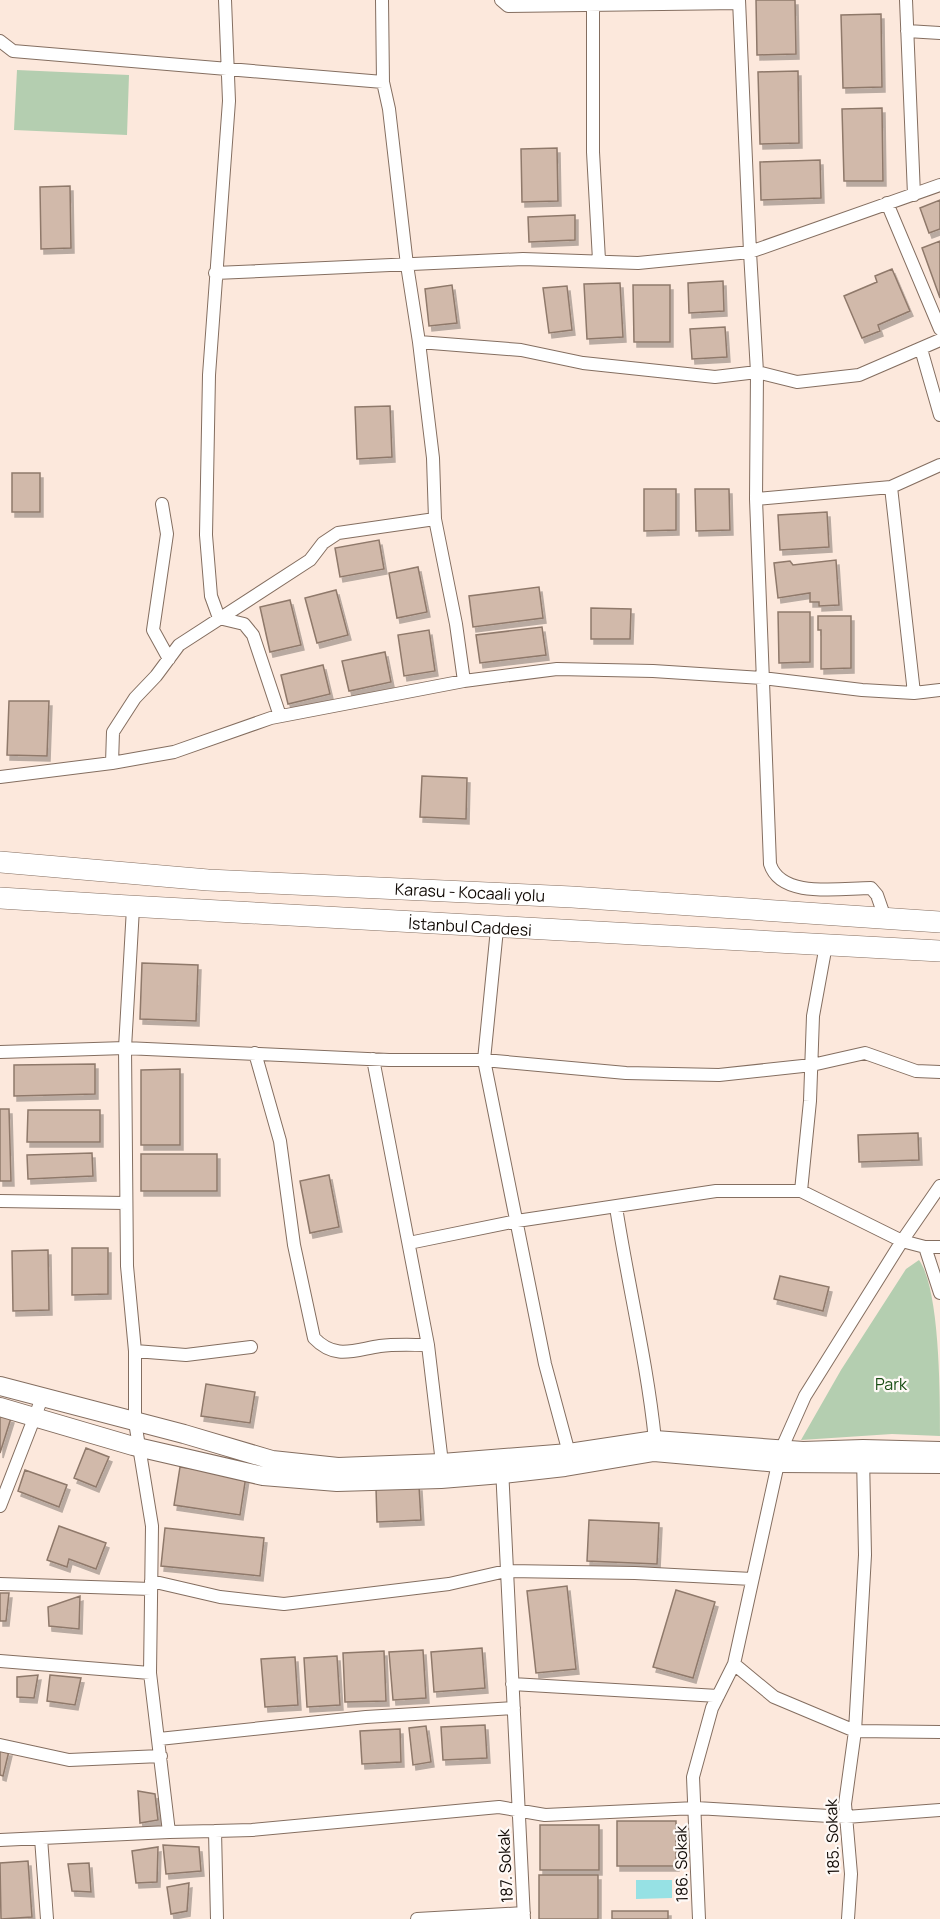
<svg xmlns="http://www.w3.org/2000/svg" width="940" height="1919" viewBox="0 0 940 1919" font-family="Manrope,sans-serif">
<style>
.green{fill:#b4ceb0}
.water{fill:#96e1e4}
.building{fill:#d1b9aa;stroke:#8f796b;stroke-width:1.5;filter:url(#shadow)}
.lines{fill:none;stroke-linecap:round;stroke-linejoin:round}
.minor-casing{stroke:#846e60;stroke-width:14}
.secondary-casing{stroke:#846e60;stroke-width:20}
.trunk-casing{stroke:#846e60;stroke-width:22}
.minor{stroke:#fff;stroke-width:12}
.secondary{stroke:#fff;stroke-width:18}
.trunk{stroke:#fff;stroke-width:21}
.labels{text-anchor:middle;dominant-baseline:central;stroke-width:4.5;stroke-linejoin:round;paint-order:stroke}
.street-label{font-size:16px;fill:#110a05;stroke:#fef9f6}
.park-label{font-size:16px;fill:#194e14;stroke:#fef9f6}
</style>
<defs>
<filter id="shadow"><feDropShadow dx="3" dy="5" stdDeviation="0" flood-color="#0004"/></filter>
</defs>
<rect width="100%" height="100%" fill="#fce8dc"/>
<path class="green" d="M17,70L129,75L127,135L14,130Z
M919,1260C940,1289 940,1394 940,1436L892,1434L801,1440L841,1370L906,1269Z"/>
<path class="water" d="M636,1880H672V1898L636,1899Z"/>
<path class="building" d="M756,0H795L796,54L757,55Z
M881,14L882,87L843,88L841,15Z
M798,71L799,143L760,144L758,72Z
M882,108L883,181H844L842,109Z
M557,148L558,201L522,202L521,149Z
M820,160L821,198L761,200L760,162Z
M70,186L71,248L41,249L40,187Z
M940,200V229L929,233L920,208Z
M575,215V240L529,242L528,217Z
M940,241V298L922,248Z
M892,269L910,311L878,325L880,331L862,338L844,296L877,282L875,276Z
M723,281L724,311L689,313L688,283Z
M620,283L623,337L587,339L584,284Z
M452,285L457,323L429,326L425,289Z
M633,285H670V342H634Z
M567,286L572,330L549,333L543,288Z
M725,327L727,357L692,359L690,329Z
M390,406L392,457L357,459L355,407Z
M12,473H40V512H12Z
M644,489H676V530L644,531Z
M695,489H729L730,530L696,531Z
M827,512L829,547L780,550L778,515Z
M379,540L384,569L340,577L335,548Z
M836,560L839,605L819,606V602H810V593L778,598L774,563L790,561L793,565Z
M418,567L427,612L397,618L389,573Z
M539,587L543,618L473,627L469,596Z
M336,590L348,635L317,643L305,598Z
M290,600L301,645L270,652L260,607Z
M591,608L631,609L630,639H591Z
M778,612H810V662L779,663Z
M818,616H851V668L821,669V630H818Z
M542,627L546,655L480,663L476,635Z
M429,630L435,671L404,676L398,635Z
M385,652L391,682L349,691L342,661Z
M323,665L330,694L288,704L281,675Z
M9,701H49L47,756L7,755Z
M422,776L467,778L466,819L420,817Z
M142,963L198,965L196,1021L140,1019Z
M95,1064V1094L14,1096V1065Z
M180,1069V1145H141V1070Z
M0,1109H9L11,1181H0Z
M28,1110H100V1142H27Z
M918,1133L919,1160L859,1162L858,1135Z
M92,1153L93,1176L28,1179L27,1155Z
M141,1154H217V1191H141Z
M329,1175L339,1227L310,1233L300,1181Z
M72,1248H108V1294L72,1295Z
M48,1250L49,1310L13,1311L12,1251Z
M780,1276L829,1287L823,1311L774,1299Z
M206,1384L255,1392L250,1423L201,1416Z
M0,1415L11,1418L0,1453Z
M86,1448L109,1457L96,1487L74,1478Z
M180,1467L246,1476L240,1515L174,1505Z
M25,1470L67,1485L59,1507L18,1491Z
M419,1486L421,1520L377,1522L376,1488Z
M589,1520L659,1523L657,1564L587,1561Z
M59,1526L106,1543L96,1569L69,1559L67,1567L47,1560Z
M165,1528L264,1538L260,1576L161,1566Z
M567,1586L576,1669L536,1673L527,1591Z
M676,1590L715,1602L693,1678L653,1667Z
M0,1593H9L6,1621H0Z
M80,1596L79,1629L49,1626L48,1607Z
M482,1648L485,1688L434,1692L431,1652Z
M423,1650L426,1698L393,1700L389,1652Z
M384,1651L386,1701L345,1702L343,1653Z
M337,1656L340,1705L307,1707L304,1658Z
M295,1657L298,1705L265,1707L261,1659Z
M38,1675L34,1698L17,1697V1677Z
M50,1675L81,1678L75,1705L47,1701Z
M485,1725L487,1758L443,1760L441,1727Z
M426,1726L431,1762L413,1765L409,1728Z
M400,1729L401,1762L362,1764L360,1731Z
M0,1751H9L3,1776L0,1775Z
M138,1791L155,1794L158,1820L140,1823Z
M617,1821H676V1866H617Z
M540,1825H599V1870H540Z
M163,1845L199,1847L201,1871L166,1874Z
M158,1847L157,1882L136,1883L132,1851Z
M28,1861L32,1917L1,1919L0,1863Z
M89,1863L91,1892L72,1891L68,1864Z
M539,1875H598V1919H539Z
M189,1883L187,1911L171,1914L167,1887Z
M612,1911H668V1919H612Z"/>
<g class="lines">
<defs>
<path id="minor" d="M225,0L229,101L209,375L206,535L211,596L219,618L244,624L253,635L280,716
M382,0L383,82L389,109L407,265L419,342L433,458L435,519L456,624L464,681
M501,0L508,6L739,3
M906,0L914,195
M593,5V152L599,260
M907,31L940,33
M0,41L13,51L383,82
M887,203L940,329
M215,273L523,259L638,263L750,252L739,0
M419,342L521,350L583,363L715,377L757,372L797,382L859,375L940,340
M921,349L940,415
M891,487L914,693
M756,499L891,487L940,465
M162,504L167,534L153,630L169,659
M112,763L113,732L135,698L156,676L179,645L310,560L323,543L338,533L435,519
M0,777L112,763L174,752L271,718L464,681L557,669L653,671L762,678L862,690L914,693L940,690
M133,908L125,1048L127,1266L135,1351V1422L152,1526L150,1673L169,1832L215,1831
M885,918L877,895L871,888C840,888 781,899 770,864L756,499L757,372L750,252L940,185
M497,929L484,1060L545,1364L569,1453
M0,1052L125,1048L389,1060H484L626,1073L719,1075L812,1065L865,1053L916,1071L940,1072
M255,1053L280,1141L294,1245L314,1338C335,1360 354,1350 380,1346C395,1344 412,1345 428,1345
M373,1059L428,1345L442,1463
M801,1191L810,1101L813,1016L826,945
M0,1201L125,1203
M616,1207C628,1285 647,1361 655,1440
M409,1243L517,1221L716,1191H801L902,1241L925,1247H940
M925,1247L940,1293
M135,1351L186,1355L251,1347
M863,1456L865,1555L855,1731L774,1697L734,1664L781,1450L805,1396L902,1241L940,1186
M502,1468L524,1919
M0,1506L42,1398
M151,1581L220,1597L284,1604L449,1584L506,1571L635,1573L752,1579
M0,1584L151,1589
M0,1661L150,1673
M512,1684L718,1696
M159,1739L366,1717L514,1708
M0,1745L69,1760L161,1756
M41,1838L47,1919
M0,1840L169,1832
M217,1919L215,1831L252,1830L499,1807L545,1815L696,1808L846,1817L940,1810
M417,1919L524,1913
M699,1919L693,1777L712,1708L734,1664
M848,1919L851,1874L845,1804L855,1731L940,1732"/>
<path id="secondary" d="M0,1386L184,1434L272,1460L338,1467L442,1463L569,1453L655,1440L803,1451L863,1449L940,1451
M0,1407L133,1446L263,1476L337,1482L441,1479L502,1474L565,1467L654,1452L778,1463L940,1464"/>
<g id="trunk">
<path id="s1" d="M0,862L208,880L572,897L940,922"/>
<path id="s2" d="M0,898C313,918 626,936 940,951"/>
</g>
</defs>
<use href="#minor" class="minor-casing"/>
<use href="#secondary" class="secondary-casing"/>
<use href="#trunk" class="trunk-casing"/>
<use href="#minor" class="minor"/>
<use href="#secondary" class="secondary"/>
<use href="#trunk" class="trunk"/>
</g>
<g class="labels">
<g class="street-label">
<text stroke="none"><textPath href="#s1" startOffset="471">Karasu - Kocaali yolu</textPath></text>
<text stroke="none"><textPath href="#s2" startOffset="471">İstanbul Caddesi</textPath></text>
<text transform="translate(832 1837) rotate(-92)">185. Sokak</text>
<text transform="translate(681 1864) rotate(-91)">186. Sokak</text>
<text transform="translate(505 1866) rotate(-93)">187. Sokak</text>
</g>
<g class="park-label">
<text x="891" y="1384">Park</text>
</g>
</g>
</svg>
